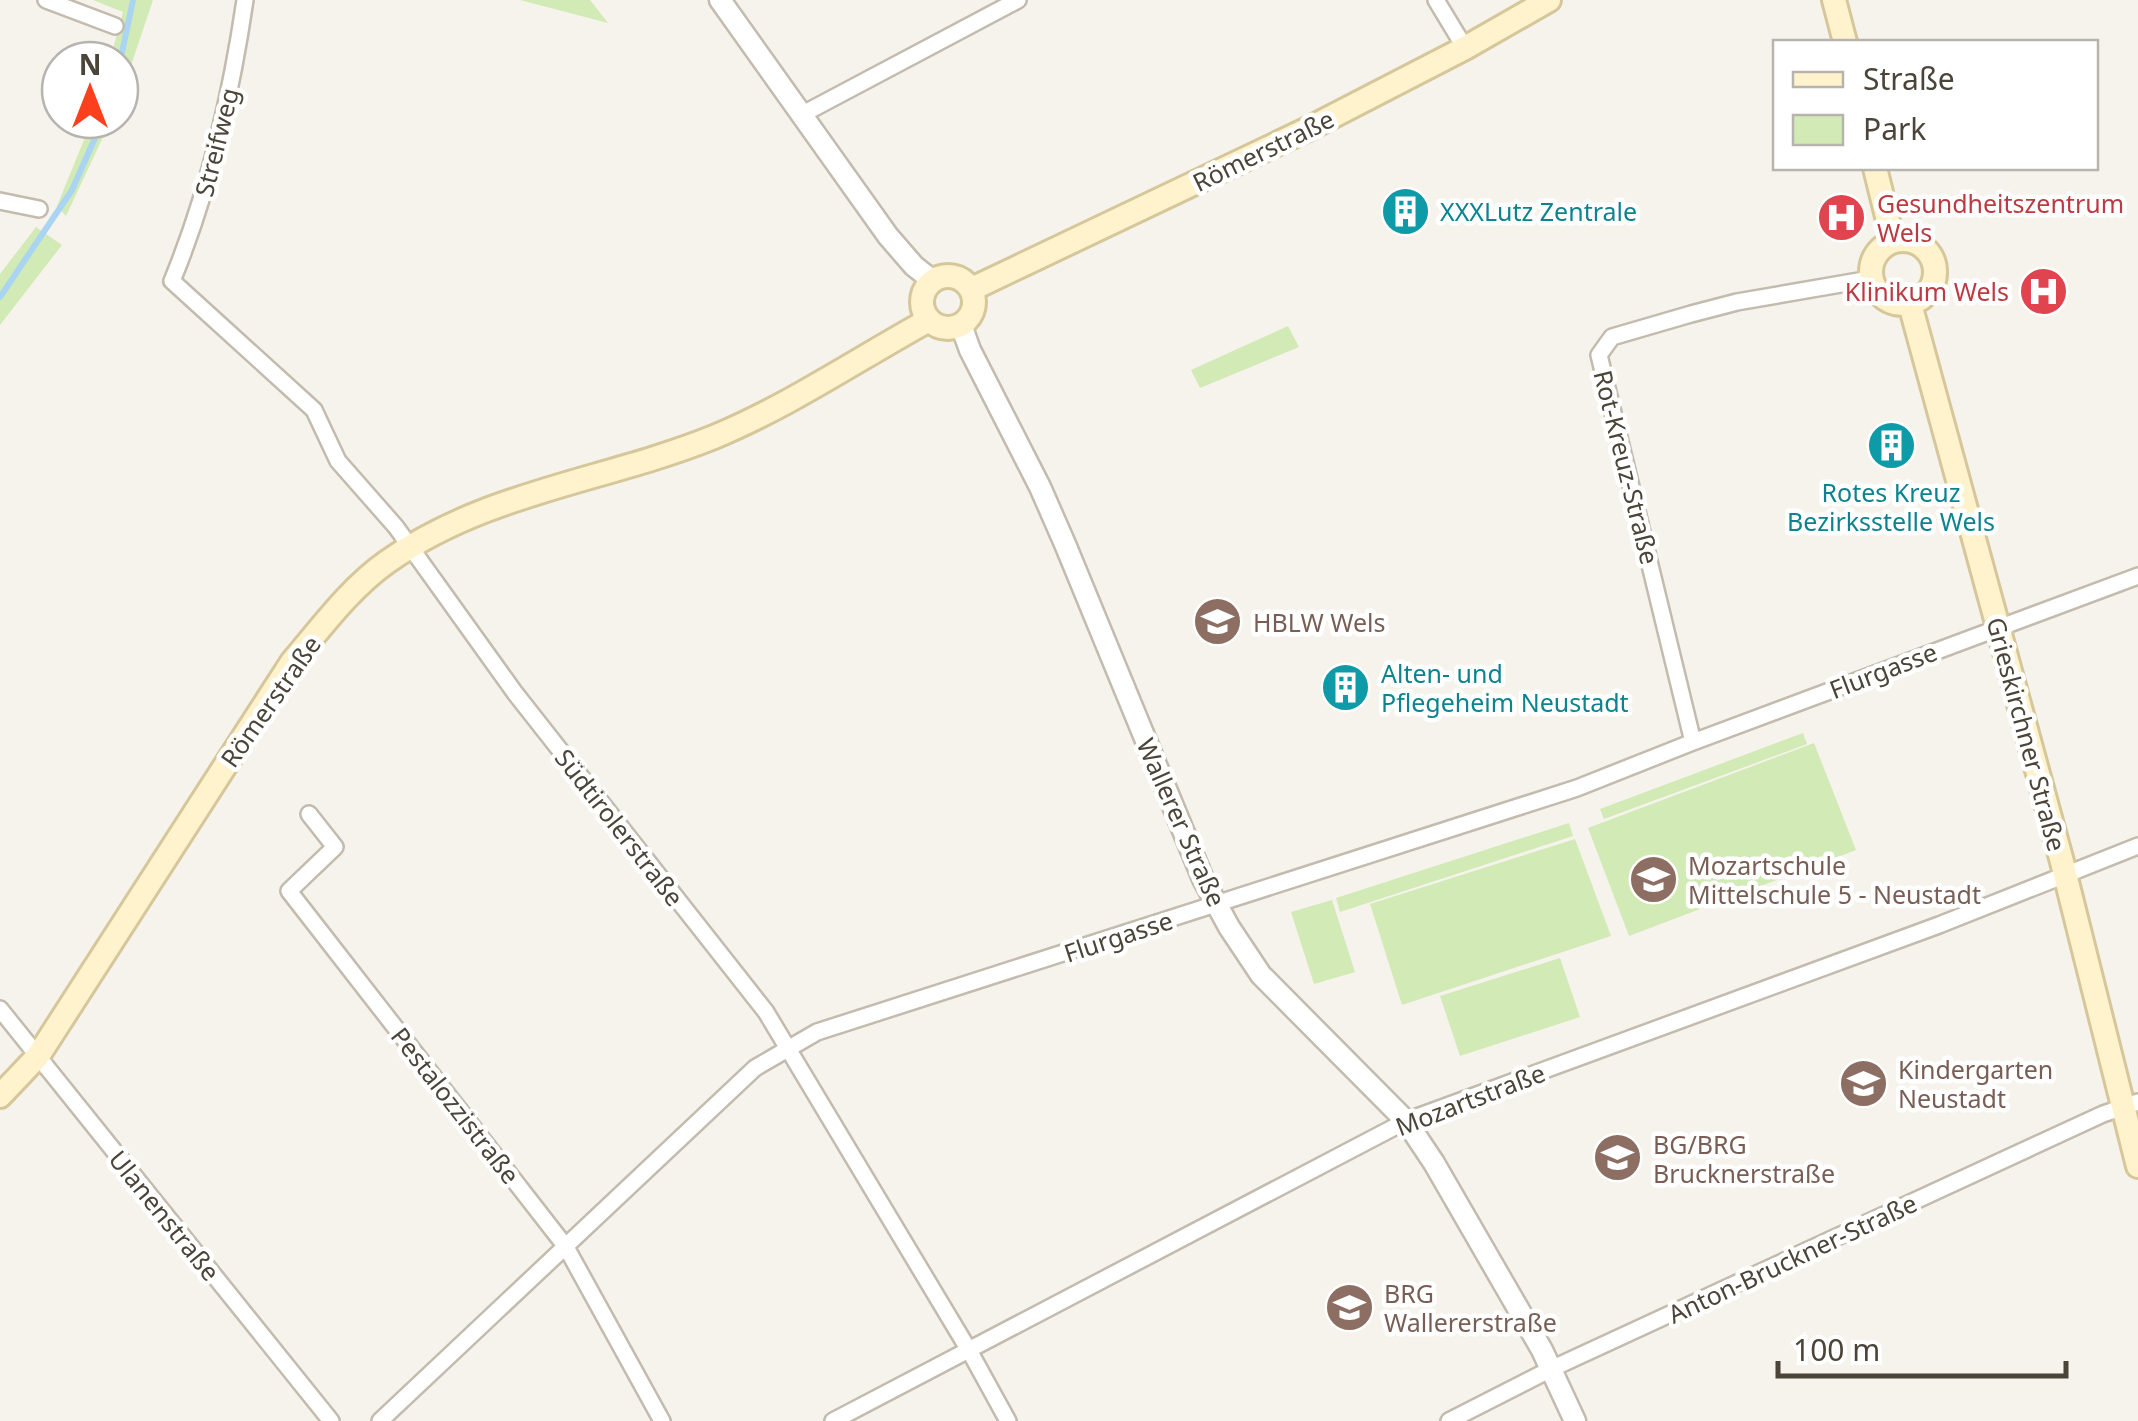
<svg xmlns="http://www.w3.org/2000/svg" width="2138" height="1421" viewBox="0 0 2138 1421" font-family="'Noto Sans',sans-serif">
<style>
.green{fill:#d2eab5}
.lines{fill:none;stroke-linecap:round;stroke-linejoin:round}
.stream{stroke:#a9d4f2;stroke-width:6}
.minor-casing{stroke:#c2bbae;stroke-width:20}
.tertiary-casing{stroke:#c2bbae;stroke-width:25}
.secondary-casing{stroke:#d6c79b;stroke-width:28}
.minor{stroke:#fff;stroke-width:15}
.tertiary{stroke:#fff;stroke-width:20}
.secondary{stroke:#fff3cd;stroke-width:22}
.labels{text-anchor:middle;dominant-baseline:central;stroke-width:9;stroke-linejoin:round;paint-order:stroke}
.street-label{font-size:25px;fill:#4b4439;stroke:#fff}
.health-label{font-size:25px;fill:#be3a42;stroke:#fff;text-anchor:start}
.culture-label{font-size:25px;fill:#0d838f;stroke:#fff;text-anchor:start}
.education-label{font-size:25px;fill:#785e54;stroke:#fff;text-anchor:start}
</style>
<rect width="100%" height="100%" fill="#f6f3ec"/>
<path class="green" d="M93,0H153L120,98V60H110L123,12Z
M520,0H590L608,23Z
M92,120H111L66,216L57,206Z
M36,227L62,245L0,325V274Z
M1288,326L1299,347L1200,388L1191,370Z
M1803,733L1807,744L1604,819L1600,809Z
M1814,743L1856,850L1629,936L1588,828Z
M1569,823L1573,836L1340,912L1336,898Z
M1575,839L1611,936L1402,1005L1370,904Z
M1332,900L1355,972L1314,984L1291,912Z
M1560,958L1580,1017L1460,1056L1440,996Z"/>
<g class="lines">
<path class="stream" d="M120,62L133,0
M0,297L72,190L103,120"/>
<defs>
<path id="minor" d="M46,0L115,26
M245,0C231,96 209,191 172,281L314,410L338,461L396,527L515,693L766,1012L970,1352L1008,1421
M1436,0L1465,48
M801,115L1018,0
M0,201L39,209
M1693,742L1599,355L1612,337L1691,314L1737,302L1870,279
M309,814L335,847L289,891L566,1247L662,1421
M0,1009L331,1421
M380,1421L755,1068L817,1032L1577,788L1693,742L2138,576
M833,1421L1406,1121L1939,925L2138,846
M1449,1421L1551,1369L2103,1114L2138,1102"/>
<path id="tertiary" d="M720,0L888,236L914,266L933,281
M961,325L970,350L1040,487L1065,544L1203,879L1229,927L1261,975L1406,1121L1434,1163L1542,1350L1575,1421"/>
<path id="secondary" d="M1834,0L1845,42
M1875,168L1893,241
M1871 272a32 32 0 1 1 64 0a32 32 0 1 1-64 0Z
M922 302a26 26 0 1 1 52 0a26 26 0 1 1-52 0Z
M972,289L1308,129L1465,48L1549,0
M1910,304L2061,858L2138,1166
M0,1096L38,1056L292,662C321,628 350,588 387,562C485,492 605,481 714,437C789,406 858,359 929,320"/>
</defs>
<use href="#minor" class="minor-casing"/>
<use href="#tertiary" class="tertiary-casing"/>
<use href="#secondary" class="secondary-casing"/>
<use href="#minor" class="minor"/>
<use href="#tertiary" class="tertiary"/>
<use href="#secondary" class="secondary"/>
</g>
<defs>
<symbol id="building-disc" viewBox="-11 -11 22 22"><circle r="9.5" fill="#0f9aa8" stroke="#fff"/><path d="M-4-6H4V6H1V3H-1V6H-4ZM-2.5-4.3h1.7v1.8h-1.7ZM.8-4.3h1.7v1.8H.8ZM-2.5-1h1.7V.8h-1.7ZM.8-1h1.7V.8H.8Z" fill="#fff"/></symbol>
<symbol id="hospital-disc" viewBox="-11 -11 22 22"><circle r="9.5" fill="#e0444e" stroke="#fff"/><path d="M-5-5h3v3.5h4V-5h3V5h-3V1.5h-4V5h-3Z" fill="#fff"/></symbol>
<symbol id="school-disc" viewBox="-11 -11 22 22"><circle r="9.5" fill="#8d6e63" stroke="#fff"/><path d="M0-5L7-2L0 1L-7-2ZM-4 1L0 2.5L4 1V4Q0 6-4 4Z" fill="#fff"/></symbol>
</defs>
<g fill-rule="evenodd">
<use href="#building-disc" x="1378" y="184" width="55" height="55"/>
<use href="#hospital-disc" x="1814" y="190" width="55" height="55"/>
<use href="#hospital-disc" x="2016" y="264" width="55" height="55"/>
<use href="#building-disc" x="1864" y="418" width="55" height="55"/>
<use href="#school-disc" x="1190" y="594" width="55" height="55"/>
<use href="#building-disc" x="1318" y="660" width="55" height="55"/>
<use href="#school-disc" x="1626" y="852" width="55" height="55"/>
<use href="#school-disc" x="1836" y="1056" width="55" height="55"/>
<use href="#school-disc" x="1590" y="1130" width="55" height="55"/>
<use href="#school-disc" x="1322" y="1280" width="55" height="55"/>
</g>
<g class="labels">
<g class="street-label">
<text transform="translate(216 142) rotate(-76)">Streifweg</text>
<text transform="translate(1263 150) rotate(-26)">Römerstraße</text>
<text transform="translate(1627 467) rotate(76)">Rot-Kreuz-Straße</text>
<text transform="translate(1883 670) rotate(-21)">Flurgasse</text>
<text transform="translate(270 701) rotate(-55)">Römerstraße</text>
<text transform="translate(2027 734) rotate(75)">Grieskirchner Straße</text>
<text transform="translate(1182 822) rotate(66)">Wallerer Straße</text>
<text transform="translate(620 827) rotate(52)">Südtirolerstraße</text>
<text transform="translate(1118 936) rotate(-18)">Flurgasse</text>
<text transform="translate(1470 1099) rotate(-21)">Mozartstraße</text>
<text transform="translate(456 1105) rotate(52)">Pestalozzistraße</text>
<text transform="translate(165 1215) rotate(51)">Ulanenstraße</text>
<text transform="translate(1792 1258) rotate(-25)">Anton-Bruckner-Straße</text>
</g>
<g class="health-label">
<text x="1877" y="203">Gesundheitszentrum<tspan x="1877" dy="29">Wels</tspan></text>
<text x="2009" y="291" text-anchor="end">Klinikum Wels</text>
</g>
<g class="culture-label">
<text x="1440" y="211">XXXLutz Zentrale</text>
<text x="1891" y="492" text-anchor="middle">Rotes Kreuz<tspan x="1891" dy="29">Bezirksstelle Wels</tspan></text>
<text x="1381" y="673">Alten- und<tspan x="1381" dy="29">Pflegeheim Neustadt</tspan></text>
</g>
<g class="education-label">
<text x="1253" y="622">HBLW Wels</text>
<text x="1688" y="865">Mozartschule<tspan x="1688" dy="29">Mittelschule 5 - Neustadt</tspan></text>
<text x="1898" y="1069">Kindergarten<tspan x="1898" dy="29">Neustadt</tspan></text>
<text x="1653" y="1144">BG/BRG<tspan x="1653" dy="29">Brucknerstraße</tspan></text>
<text x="1384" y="1293">BRG<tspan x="1384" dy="29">Wallererstraße</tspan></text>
</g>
</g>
<rect x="1773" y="40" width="325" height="130" fill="#ffffff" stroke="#b7b4b0" stroke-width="2.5"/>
<rect x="1793" y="72" width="50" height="15" fill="#fff3cd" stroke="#b7b4b0" stroke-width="2.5"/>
<text x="1863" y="90" font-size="30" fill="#4b4439">Straße</text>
<rect x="1793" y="115" width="50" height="30" fill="#d2eab5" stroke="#b7b4b0" stroke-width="2.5"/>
<text x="1863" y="140" font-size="30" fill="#4b4439">Park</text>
<g transform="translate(90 90)"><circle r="48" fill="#ffffff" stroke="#b7b4b0" stroke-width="2.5"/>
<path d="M0-8L18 38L0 25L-18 38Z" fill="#fc3f1d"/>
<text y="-15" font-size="28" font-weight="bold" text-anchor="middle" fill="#4b4439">N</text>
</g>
<path d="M1778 1361v15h288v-15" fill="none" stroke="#4b4439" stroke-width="5"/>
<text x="1793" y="1361" font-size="30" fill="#4b4439" stroke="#ffffff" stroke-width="8" paint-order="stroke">100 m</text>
</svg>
